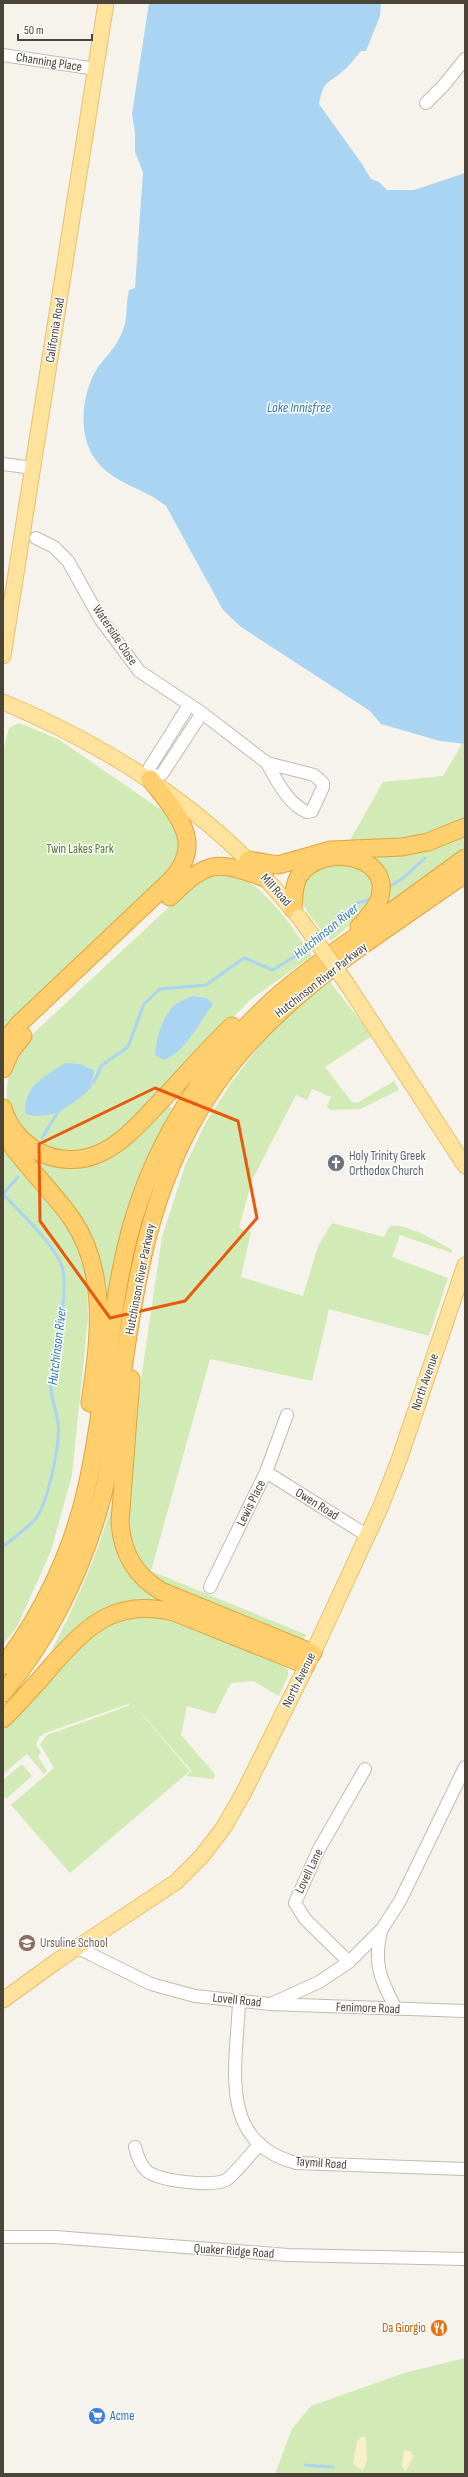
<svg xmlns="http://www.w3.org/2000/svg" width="468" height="2477" viewBox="0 0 468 2477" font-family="'Sofia Sans Condensed',sans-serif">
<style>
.green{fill:#d2eab5}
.sand{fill:#f9efc9}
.water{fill:#a9d4f2}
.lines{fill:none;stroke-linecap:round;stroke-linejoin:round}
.stream{stroke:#a9d4f2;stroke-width:3}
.minor-casing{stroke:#c2bbae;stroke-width:14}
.major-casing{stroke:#e6c16a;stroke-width:17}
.highway-casing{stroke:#e0a43c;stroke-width:19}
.minor{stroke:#fff;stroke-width:12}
.major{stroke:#ffe39c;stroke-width:15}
.highway{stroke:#ffcf6e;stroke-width:17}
.major-bridge-casing{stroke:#e6c16a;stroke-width:17;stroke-linecap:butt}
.major-bridge{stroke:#ffe39c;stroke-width:15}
.marked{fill:none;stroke:#e8590c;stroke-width:3;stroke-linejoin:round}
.labels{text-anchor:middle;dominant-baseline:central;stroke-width:3;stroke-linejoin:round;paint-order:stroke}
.street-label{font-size:13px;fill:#4b4439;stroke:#fff}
.park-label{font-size:13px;fill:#4a7f2a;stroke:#fff}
.worship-label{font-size:13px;fill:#5b616d;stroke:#fff;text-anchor:start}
.education-label{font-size:13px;fill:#785e54;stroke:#fff;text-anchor:start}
.food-label{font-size:13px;fill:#c56008;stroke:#fff;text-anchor:end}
.shop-label{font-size:13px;fill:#366cbe;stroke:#fff;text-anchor:start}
.water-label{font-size:14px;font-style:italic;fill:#2e7ab2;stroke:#fff}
</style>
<rect width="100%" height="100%" fill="#f6f3ec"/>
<path class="green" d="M19,723L58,739L163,811C180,829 180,842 174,866L53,980L3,1031V752L9,728Z
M462,744H465V820L418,838L349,842L383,782L443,776Z
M465,835V847L379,908L387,884L360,856Z
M342,860L368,869L376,890L361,915L331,941C319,926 283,892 307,874C316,867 332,864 342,860Z
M210,873C216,873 223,872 229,873C262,880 295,930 312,956L251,999L122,1129C108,1139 95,1149 78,1152C43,1156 4,1125 7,1089C8,1072 15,1057 23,1043L199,879Z
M328,979L372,1036L325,1067L352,1102L357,1103L394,1081L399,1090L360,1109L330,1110L327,1106L331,1097L312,1089L307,1100L296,1095L252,1180L239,1228L251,1232L241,1277L303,1296L318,1246L332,1223L384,1237L389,1227C402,1220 440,1243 452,1250V1253L400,1235L392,1257L448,1278L429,1336L329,1309L312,1381L210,1359L151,1571L307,1635L303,1639H297L172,1589L151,1577L129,1546L127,1517L134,1427L162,1237L185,1166L205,1124L233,1080L270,1033Z
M168,1104L172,1108L143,1166L127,1208L106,1303L102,1277L26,1149L66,1165Z
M3,1147L57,1213L80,1248L87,1277L88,1319L72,1475L51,1551L17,1627L3,1645Z
M114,1497L118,1545L190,1609L144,1601L54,1654L51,1652C77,1601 99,1552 114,1497Z
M134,1616L163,1617L283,1665L288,1670V1676L279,1696L253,1681L231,1683L215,1714L187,1706L181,1735L214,1773L215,1776L213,1779L186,1776L192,1771L132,1703L190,1771L70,1873L11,1805L54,1768L40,1744L47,1735L128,1706L131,1703L45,1733L39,1737L36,1744L41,1753L38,1756L47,1771L44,1774L27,1754L3,1774V1730L90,1635L111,1622Z
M22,1764L32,1776L6,1799L3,1796V1780Z
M465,2358V2474H275L292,2429L311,2406L404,2373Z"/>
<path class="sand" d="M362,2436L366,2438L367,2461L363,2471L353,2464L357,2441Z
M404,2450L410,2451L414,2456L405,2472L402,2466Z"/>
<path class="water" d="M149,3H381L380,16L366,51H361C356,57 350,65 344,70C328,85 324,78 319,104L362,164L371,179L379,182L387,190H414L465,173V744L440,741L381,724L370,711L241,627L223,610L166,506C146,489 116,484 99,464C77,440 81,398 95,372C102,360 114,350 120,337C129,322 125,306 129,290L135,288L143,172L135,152V132L132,114Z
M192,996L207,998L213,1004C201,1021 184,1053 164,1060L155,1055C156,1040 162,1015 175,1005C180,1001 186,999 192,996Z
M65,1063L79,1064L94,1070L91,1088C71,1106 53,1121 26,1114C22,1086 45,1077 65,1063Z"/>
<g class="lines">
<path class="stream" d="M387,888L402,879L425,858
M318,938L355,904L373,898
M90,1081L94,1082L102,1065L128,1047L144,1004L160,989L206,985L244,958L273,970L302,952L313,943
M42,1138L59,1110
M3,1546C8,1543 34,1522 37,1517C48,1500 61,1442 58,1423C57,1411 51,1399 51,1387C51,1352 69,1304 63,1270C60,1250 18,1210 3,1194L18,1177
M305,2465L333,2467"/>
<defs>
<path id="minor" d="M3,55L96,69
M426,103L444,85L465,59
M3,464L33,468
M36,538L54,547L68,561L101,620L139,671L202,713L267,763
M189,705L150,767V779L162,774L202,713
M267,763L314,775L323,783V787L312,811L307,812C288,804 277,781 267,763Z
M266,1472L368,1536
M210,1587L266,1472L287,1415
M381,1931C373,1965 381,1980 396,2009
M78,1948L151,1984L195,1996L270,2004L465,2011
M349,1962L305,1919L295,1903L319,1849L365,1769
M239,2001C237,2064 216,2142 296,2163L465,2169
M273,2003L319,1982L349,1962L382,1929L400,1901L465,1767
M135,2147C137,2155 140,2165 147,2171C159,2181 211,2187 226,2180C233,2176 252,2152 260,2144
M3,2237H55L288,2255L465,2259"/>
<path id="major" d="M3,656L106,3
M3,702C118,750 219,817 297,915
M347,984L465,1166
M3,2000L57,1961L176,1882L201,1857L224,1827L244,1792L313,1653L381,1506L399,1460L465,1265"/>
<path id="highway" d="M248,860L278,865L331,850L402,847L428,842L465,827
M170,897C208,860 216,860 265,878
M293,909C294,898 293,886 299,876C319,843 395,853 379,900C375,910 366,919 359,927
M3,1044L19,1024L168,883C208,844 177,814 150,779
M3,1069L11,1051L23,1036
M3,1108C8,1127 23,1144 41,1153C59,1161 80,1162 98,1154C122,1144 141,1122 158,1104C183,1078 206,1051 232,1026
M3,1133C23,1164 51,1189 72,1219C109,1273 99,1342 90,1403
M131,1379L120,1522C122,1552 134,1575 161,1591L313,1653
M3,1666C43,1614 73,1550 87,1486C107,1399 108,1307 133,1221C158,1137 208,1060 272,1001C297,978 326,958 354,938C391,912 428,885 465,858
M3,1693C46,1641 78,1579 97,1515C108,1481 112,1444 117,1409C134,1297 144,1196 206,1099C269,1000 372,940 465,874
M3,1719C21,1701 38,1682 55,1662C91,1622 117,1599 174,1612L306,1665"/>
</defs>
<use href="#minor" class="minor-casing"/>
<use href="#major" class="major-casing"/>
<use href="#highway" class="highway-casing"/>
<use href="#minor" class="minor"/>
<use href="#major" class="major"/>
<use href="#highway" class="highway"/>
<defs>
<path id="major-bridge" d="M299,917L347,984"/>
</defs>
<use href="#major-bridge" class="major-bridge-casing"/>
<use href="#major-bridge" class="major-bridge"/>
</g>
<path class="marked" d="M155,1088L238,1121L257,1218L185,1301L110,1318L40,1221L39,1144Z"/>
<defs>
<symbol id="church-disc" viewBox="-11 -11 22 22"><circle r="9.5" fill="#6b7280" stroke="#fff"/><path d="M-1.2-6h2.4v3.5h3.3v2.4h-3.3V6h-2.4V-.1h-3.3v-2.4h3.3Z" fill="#fff"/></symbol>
<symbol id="school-disc" viewBox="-11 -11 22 22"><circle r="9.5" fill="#8d6e63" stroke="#fff"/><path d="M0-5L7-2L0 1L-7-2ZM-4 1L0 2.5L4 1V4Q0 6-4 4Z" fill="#fff"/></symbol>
<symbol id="restaurant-disc" viewBox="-11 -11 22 22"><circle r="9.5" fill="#e8710a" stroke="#fff"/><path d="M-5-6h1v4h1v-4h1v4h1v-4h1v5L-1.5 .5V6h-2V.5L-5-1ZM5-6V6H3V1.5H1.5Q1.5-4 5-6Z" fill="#fff"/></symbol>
<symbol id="supermarket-disc" viewBox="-11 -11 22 22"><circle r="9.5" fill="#3f7fe0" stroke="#fff"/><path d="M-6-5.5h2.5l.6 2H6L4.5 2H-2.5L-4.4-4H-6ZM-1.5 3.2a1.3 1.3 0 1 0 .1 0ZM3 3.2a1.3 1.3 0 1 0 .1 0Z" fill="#fff"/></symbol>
</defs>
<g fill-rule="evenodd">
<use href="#church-disc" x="326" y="1153" width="20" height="20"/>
<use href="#school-disc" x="17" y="1933" width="20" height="20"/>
<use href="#restaurant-disc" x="429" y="2318" width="20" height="20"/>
<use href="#supermarket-disc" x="87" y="2406" width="20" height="20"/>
</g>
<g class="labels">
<g class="street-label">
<text transform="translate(49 62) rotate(9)">Channing Place</text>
<text transform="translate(55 330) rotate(-81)">California Road</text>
<text transform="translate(115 635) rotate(56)">Waterside Close</text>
<text transform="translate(276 890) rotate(48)">Mill Road</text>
<text transform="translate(321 980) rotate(-38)">Hutchinson River Parkway</text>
<text transform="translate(140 1279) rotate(-79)">Hutchinson River Parkway</text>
<text transform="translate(425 1382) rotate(-71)">North Avenue</text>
<text transform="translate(251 1503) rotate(-64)">Lewis Place</text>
<text transform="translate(317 1504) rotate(32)">Owen Road</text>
<text transform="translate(299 1680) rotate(-64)">North Avenue</text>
<text transform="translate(309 1871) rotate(-64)">Lovell Lane</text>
<text transform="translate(237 2000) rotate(6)">Lovell Road</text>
<text transform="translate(368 2008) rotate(2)">Fenimore Road</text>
<text transform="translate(321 2163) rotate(4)">Taymil Road</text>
<text transform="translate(234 2251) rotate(4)">Quaker Ridge Road</text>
</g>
<g class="park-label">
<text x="80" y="849">Twin Lakes Park</text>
</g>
<g class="worship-label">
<text x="349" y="1156">Holy Trinity Greek<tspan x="349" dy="15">Orthodox Church</tspan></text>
</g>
<g class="education-label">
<text x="40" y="1943">Ursuline School</text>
</g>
<g class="food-label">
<text x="426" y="2328">Da Giorgio</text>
</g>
<g class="shop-label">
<text x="110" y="2416">Acme</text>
</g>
<g class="water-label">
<text x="299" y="407">Lake Innisfree</text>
<text transform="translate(326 931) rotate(-39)">Hutchinson River</text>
<text transform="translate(57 1346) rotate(-83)">Hutchinson River</text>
</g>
</g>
<rect width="468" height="2477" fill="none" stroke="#4b4439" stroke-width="8"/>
<path d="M18 34v6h74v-6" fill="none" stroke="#4b4439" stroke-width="2"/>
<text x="24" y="34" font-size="12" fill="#4b4439" stroke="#ffffff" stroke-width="3" paint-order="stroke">50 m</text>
</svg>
